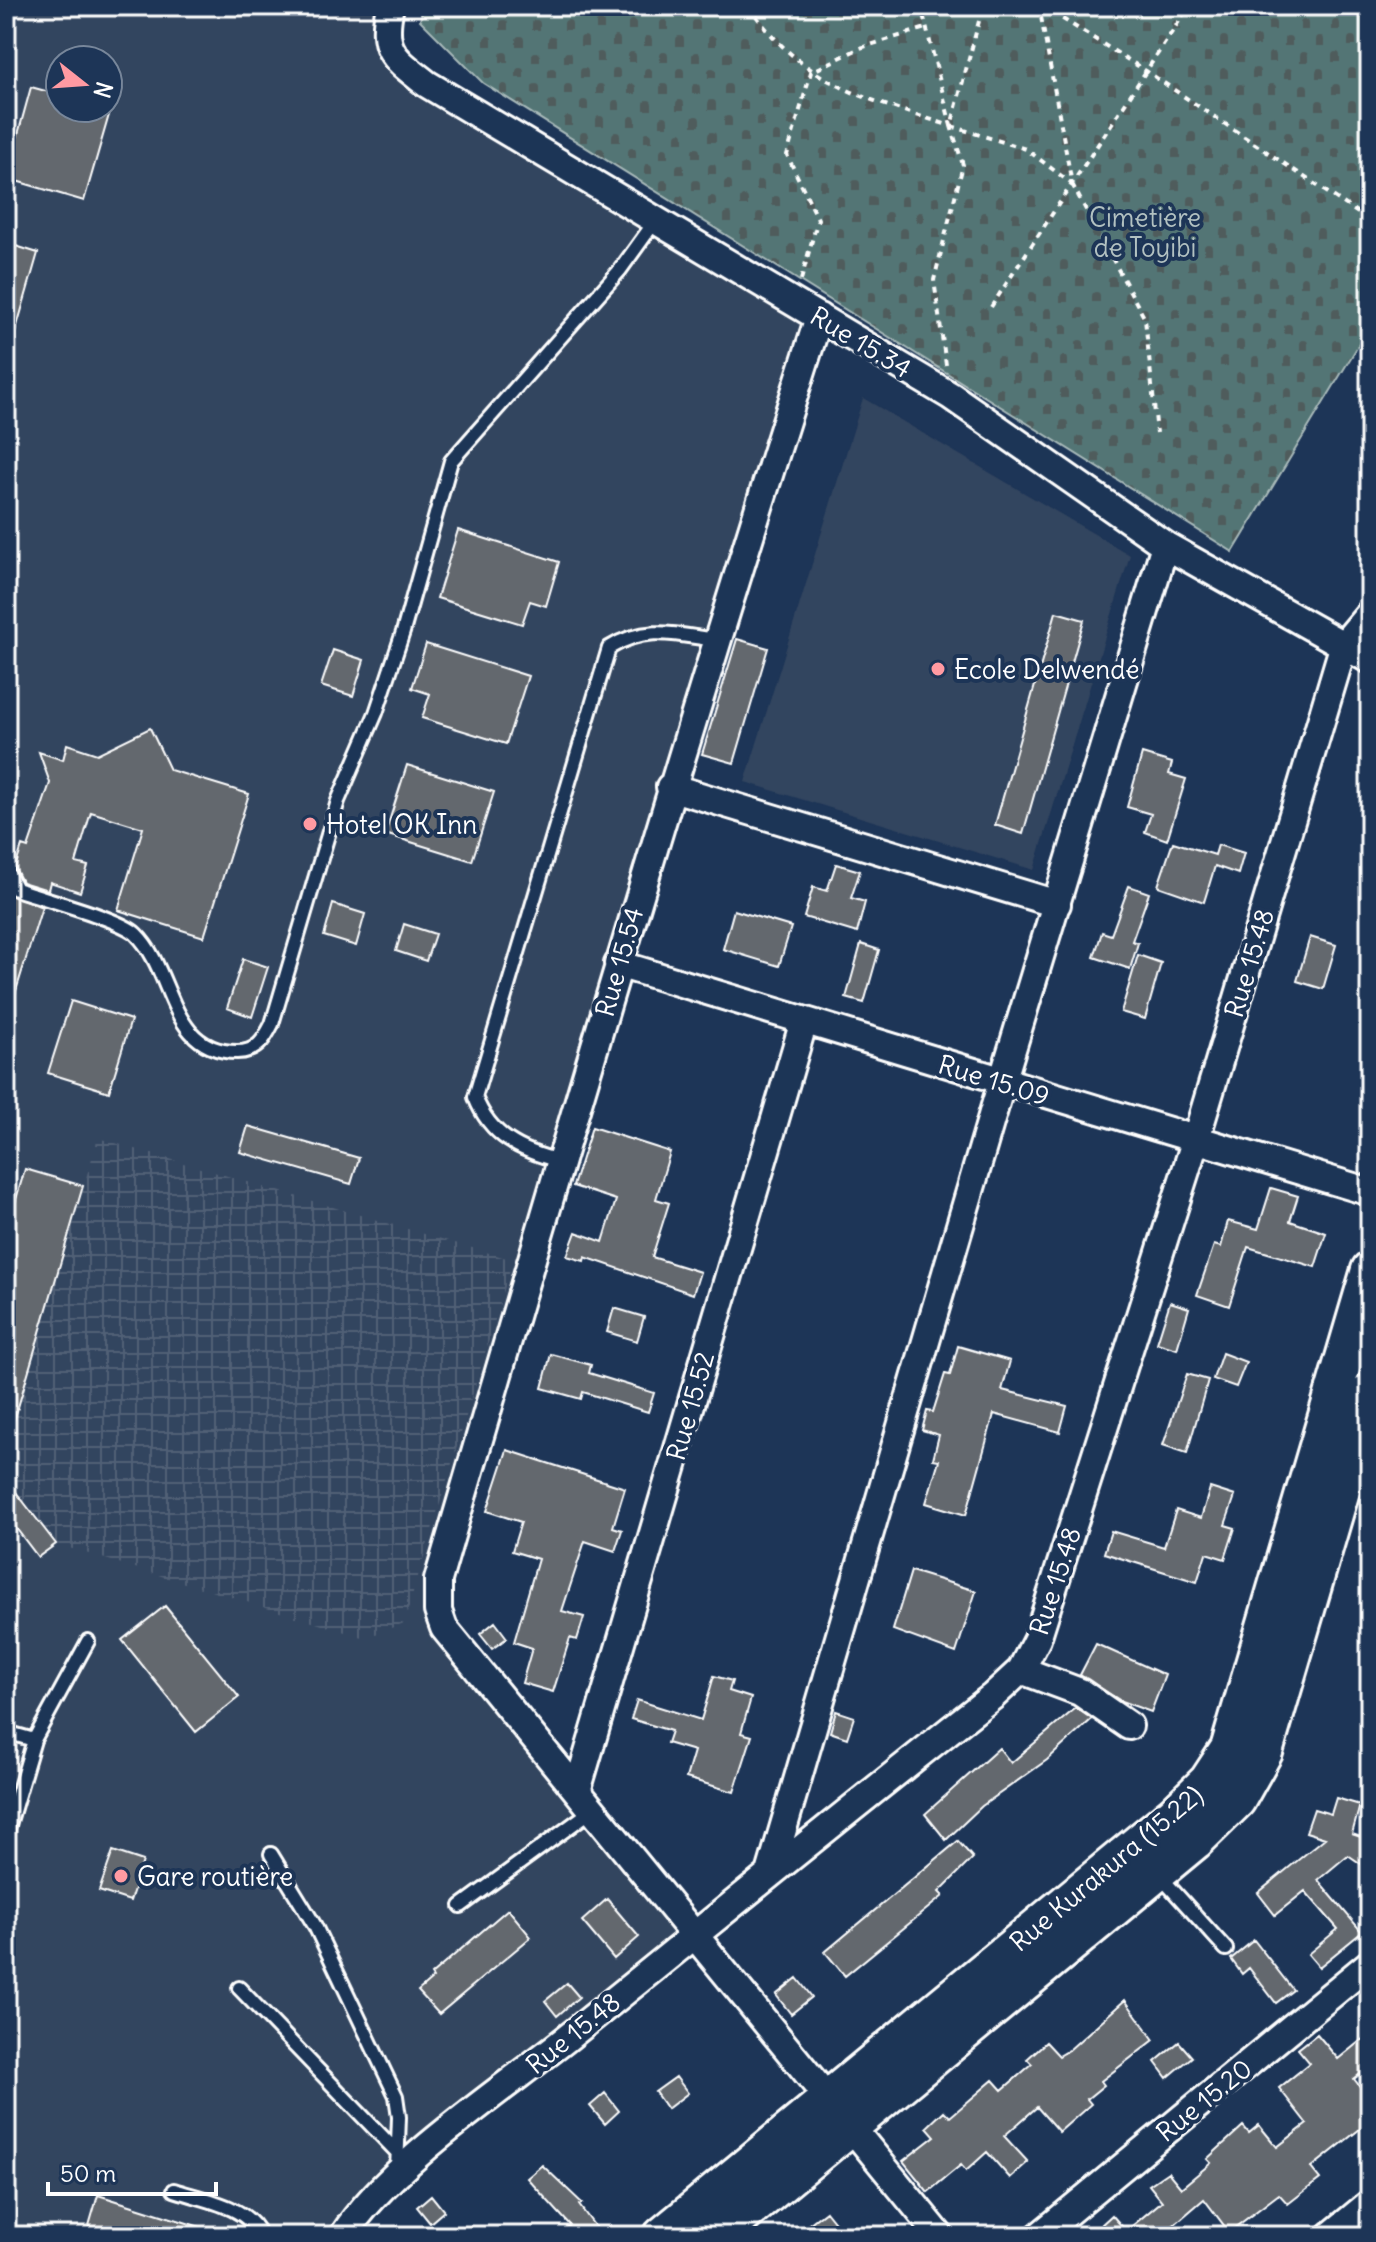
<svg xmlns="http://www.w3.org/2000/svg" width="1376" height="2242" viewBox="0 0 1376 2242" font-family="Delius,sans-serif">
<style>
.built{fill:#32445e;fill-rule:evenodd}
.industrial{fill:url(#industrial-grid)}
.cemetery{fill:url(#cemetery-stones);stroke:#a9baba;stroke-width:2}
.building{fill:#63686e;stroke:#fff;stroke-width:2}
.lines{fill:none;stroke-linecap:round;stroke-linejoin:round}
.lane-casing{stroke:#fff;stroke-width:18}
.street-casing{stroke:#fff;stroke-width:32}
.secondary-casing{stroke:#fff;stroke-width:42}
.path{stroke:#fff;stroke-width:4;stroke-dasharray:6 6;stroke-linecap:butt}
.lane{stroke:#1d3557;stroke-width:12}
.street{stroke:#1d3557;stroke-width:26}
.secondary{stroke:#1d3557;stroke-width:36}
.poi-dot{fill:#ff9aa2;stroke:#1d3557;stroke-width:3}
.labels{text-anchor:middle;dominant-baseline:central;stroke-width:8;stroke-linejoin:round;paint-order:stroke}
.park-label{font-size:26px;fill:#b2c1c1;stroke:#1d3557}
.street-label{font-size:26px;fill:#fff;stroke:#1d3557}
.poi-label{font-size:26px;fill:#fff;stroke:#1d3557;text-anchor:start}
</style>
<defs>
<pattern id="industrial-grid" width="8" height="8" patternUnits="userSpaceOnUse" patternTransform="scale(2)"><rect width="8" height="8" fill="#32445e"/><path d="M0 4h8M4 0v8" fill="none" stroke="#516076"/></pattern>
<pattern id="cemetery-stones" width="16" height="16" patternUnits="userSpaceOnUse" patternTransform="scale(2)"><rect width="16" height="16" fill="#537575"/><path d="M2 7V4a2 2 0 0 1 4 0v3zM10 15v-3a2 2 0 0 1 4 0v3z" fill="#4f5c5c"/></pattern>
</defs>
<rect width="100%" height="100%" fill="#1d3557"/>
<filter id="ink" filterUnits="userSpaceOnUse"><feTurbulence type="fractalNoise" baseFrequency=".0125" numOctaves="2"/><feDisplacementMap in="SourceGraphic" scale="16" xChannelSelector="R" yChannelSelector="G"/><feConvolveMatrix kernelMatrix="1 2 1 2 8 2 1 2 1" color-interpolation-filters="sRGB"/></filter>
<g filter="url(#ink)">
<path class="built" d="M6,6H390L395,58L819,317L439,1611L695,1936L370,2212L357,2236H6ZM60,60H108V108H60Z
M863,398L1130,555L1034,870L745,782Z"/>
<path class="industrial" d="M98,1138L513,1260L404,1623L365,1638L56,1544L7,1480L6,1447Z"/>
<path class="cemetery" d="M424,6H1370V326L1233,552L483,83L420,20Z"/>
<path class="building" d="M31,87L60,95V108H111L84,201L6,178Z
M6,243L38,253L11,347H6Z
M458,530L559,562L546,606L530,601L522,624L437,598Z
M1056,612L1084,620L1023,834L995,825Z
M737,639L768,648L734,763L702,754Z
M426,644L528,676L506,744L422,718L430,694L412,688Z
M333,650L364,660L353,696L321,686Z
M150,728L170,770L249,794L204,937L118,910L143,828L91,812L76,863L88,866L80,892L50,882L48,890L22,882L15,868L22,846L28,848L50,783L39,752L63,760L67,744L97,754Z
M1142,754L1172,763L1169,774L1186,779L1167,840L1145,832L1151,814L1127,807Z
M407,765L494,792L472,861L385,834Z
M1173,842L1215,855L1218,845L1244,853L1238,874L1215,866L1204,902L1158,886Z
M836,864L860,871L851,898L865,902L857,933L804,917L813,887L827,891Z
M1129,886L1149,893L1132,941L1138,943L1130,969L1094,957L1102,932L1111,935Z
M8,893L42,907L10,1010L6,1009Z
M333,904L365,914L356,946L324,936Z
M734,910L791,927L779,966L723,949Z
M404,924L435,934L426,961L396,951Z
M1310,937L1336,945L1323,989L1297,981Z
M861,944L879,950L864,1003L846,998Z
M1138,955L1161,963L1145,1019L1121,1012Z
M243,959L268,967L252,1017L227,1008Z
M71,1001L131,1020L109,1092L48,1073Z
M248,1126L359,1158L351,1184L240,1152Z
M592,1127L670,1152L656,1199L669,1203L652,1257L700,1272L693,1294L585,1257L584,1261L567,1256L576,1232L603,1242L616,1200L573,1186Z
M25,1169L83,1186L11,1431L6,1430V1233Z
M1271,1188L1298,1196L1290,1221L1326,1233L1315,1267L1248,1247L1229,1306L1197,1295L1214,1245L1221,1247L1228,1221L1258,1229Z
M1170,1302L1189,1308L1177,1349L1157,1343Z
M614,1308L644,1317L637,1341L607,1332Z
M958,1346L1010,1361L1002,1390L1067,1406L1060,1432L994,1414L966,1515L926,1503L939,1460L933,1459L939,1435L922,1430L927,1411L933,1412L945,1374L950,1375Z
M1222,1353L1246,1362L1236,1387L1213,1379Z
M551,1354L591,1365L589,1373L654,1393L648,1412L583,1392L581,1399L542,1388Z
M1187,1374L1208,1380L1187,1453L1163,1445Z
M507,1450L625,1488L613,1527L622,1530L615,1551L585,1541L562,1611L584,1617L577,1640L570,1638L553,1692L522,1683L532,1648L514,1642L538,1559L512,1551L521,1522L487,1511Z
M6,1479L56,1544L38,1557L6,1515Z
M1210,1488L1235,1496L1225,1525L1235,1528L1225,1559L1206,1553L1197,1582L1104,1553L1111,1531L1164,1547L1176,1510L1201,1518Z
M911,1571L976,1591L956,1653L893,1630Z
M165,1606L239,1697L196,1732L122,1640Z
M495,1622L507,1638L492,1649L480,1634Z
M1096,1644L1165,1675L1151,1712L1121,1701L1080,1675Z
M714,1676L732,1681L729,1691L751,1698L741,1733L752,1736L734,1792L686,1778L694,1751L667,1743L671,1731L631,1719L637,1700L701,1720Z
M1076,1708L1092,1719L1047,1760L982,1806L946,1840L925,1814L999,1748L1011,1763Z
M836,1711L854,1717L847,1738L830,1732Z
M1336,1798L1360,1805L1352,1834L1370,1840V1870L1348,1855L1318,1880L1362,1932L1319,1967L1308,1954L1338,1929L1305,1891L1275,1915L1258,1893L1325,1838L1306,1832L1314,1809L1331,1814Z
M958,1841L973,1858L939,1892L943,1896L845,1976L825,1952Z
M113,1851L143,1861L130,1901L99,1891Z
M607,1899L639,1937L614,1959L582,1921Z
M508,1909L531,1937L439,2014L418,1991L433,1978L431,1975Z
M1254,1940L1293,1990L1276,2003L1249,1968L1242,1974L1231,1959Z
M797,1978L812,1997L791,2014L776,1995Z
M567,1983L579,1997L557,2016L545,2001Z
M1125,2000L1154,2040L1101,2081L1104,2085L1087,2099L1091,2104L1059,2132L1037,2107L1004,2136L1028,2162L1010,2178L987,2152L966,2171L961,2165L928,2192L903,2161L935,2136L927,2127L944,2111L950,2117L993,2080L1002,2090L1032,2064L1027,2059L1046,2042L1059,2056L1069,2050Z
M1370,2033V2066L1354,2079L1370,2099V2121L1311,2168L1320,2179L1288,2204L1279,2194L1229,2232L1204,2199L1161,2236H1089L1112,2215L1126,2231L1162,2201L1149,2185L1168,2172L1181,2188L1211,2163L1207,2159L1243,2126L1249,2133L1259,2125L1277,2147L1307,2124L1279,2088L1310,2063L1298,2049L1317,2034L1338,2059Z
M1179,2042L1192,2057L1167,2078L1155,2062Z
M676,2077L688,2093L667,2109L655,2092Z
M605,2093L619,2111L605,2124L590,2106Z
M542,2165L582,2203L579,2205L602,2236H558L570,2225L527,2178Z
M98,2195L216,2232L215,2236H86Z
M431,2195L444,2211L430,2223L417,2207Z
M826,2211L838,2226L826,2236H818L809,2224Z"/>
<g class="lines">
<defs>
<path id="lane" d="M6,870L16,889C41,898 121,919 136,934C175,972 168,1052 237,1052C257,1052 264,1040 272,1024L338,801L376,713L403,632L451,461L620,270L656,220
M560,1161C520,1151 490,1136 475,1097L609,648C646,625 674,634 715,640
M6,1732L34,1740
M6,1835L34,1740L88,1641
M271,1854L315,1926L396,2096L399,2117L397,2170
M1159,1875L1226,1949
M461,1906L591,1811
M239,1988L398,2153
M174,2190C201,2199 249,2206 260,2236"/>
<path id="street" d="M390,6C380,51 394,58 427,84L951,396L1165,545L1370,660
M819,317C685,736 561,1158 438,1580V1611L444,1628L940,2236
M670,787L1057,904
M618,964L1370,1192
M1021,1670L1080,1692L1129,1726
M577,1791L804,1021
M771,1870L1002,1082L1165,545
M343,2236C387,2166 499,2092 566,2039C708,1925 849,1809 993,1696L1021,1670L1037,1639L1195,1142L1344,644L1370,613
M1039,2236L1370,1963
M1330,2236L1370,2203"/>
<path id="secondary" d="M662,2236L1174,1814L1208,1781L1229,1749L1370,1270
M718,2236L1195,1841L1237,1800L1264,1752L1370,1392"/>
</defs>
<use href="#lane" class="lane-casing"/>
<use href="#street" class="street-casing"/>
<use href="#secondary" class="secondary-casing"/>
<path class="path" d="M749,6C803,85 864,98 951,126L921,6
M1042,6L1146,71L1370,221
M951,126L1026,149L1072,184L1039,6
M1072,184L1145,319L1157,433
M801,280L818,219L787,155L811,72L860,48L926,28
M991,307L1189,6
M946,365L934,280L963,165L951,126L983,6"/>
<use href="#lane" class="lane"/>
<use href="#street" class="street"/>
<use href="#secondary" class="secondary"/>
</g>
</g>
<g class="poi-dot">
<circle cx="938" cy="669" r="8"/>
<circle cx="310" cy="824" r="8"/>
<circle cx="121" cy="1876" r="8"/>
</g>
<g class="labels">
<g class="park-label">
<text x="1145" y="217">Cimetière<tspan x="1145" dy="30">de Toyibi</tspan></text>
</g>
<g class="street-label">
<text transform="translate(861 342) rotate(31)">Rue 15.34</text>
<text transform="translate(619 962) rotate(-74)">Rue 15.54</text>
<text transform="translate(1249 963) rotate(-73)">Rue 15.48</text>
<text transform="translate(994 1080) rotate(17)">Rue 15.09</text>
<text transform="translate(690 1406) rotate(-74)">Rue 15.52</text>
<text transform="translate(1055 1581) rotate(-72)">Rue 15.48</text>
<text transform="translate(1106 1868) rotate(-40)">Rue Kurakura (15.22)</text>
<text transform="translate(573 2033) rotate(-39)">Rue 15.48</text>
<text transform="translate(1204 2100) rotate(-39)">Rue 15.20</text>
</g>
<g class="poi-label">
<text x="954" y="669">Ecole Delwendé</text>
<text x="326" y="824">Hotel OK Inn</text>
<text x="137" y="1876">Gare routière</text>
</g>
</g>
<rect width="1376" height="2242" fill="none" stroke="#1d3557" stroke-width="32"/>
<rect x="16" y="16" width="1344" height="2210" fill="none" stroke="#fff" stroke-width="3" filter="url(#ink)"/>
<g transform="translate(84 84) rotate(107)"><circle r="38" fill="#1d3557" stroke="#77869a" stroke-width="2"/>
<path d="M0-6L14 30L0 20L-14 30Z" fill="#ff9aa2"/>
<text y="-12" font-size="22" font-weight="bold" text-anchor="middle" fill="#ffffff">N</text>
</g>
<path d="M48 2182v12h168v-12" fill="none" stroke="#ffffff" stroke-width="4"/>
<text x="60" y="2182" font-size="24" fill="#ffffff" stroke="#1d3557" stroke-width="6" paint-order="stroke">50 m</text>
</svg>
